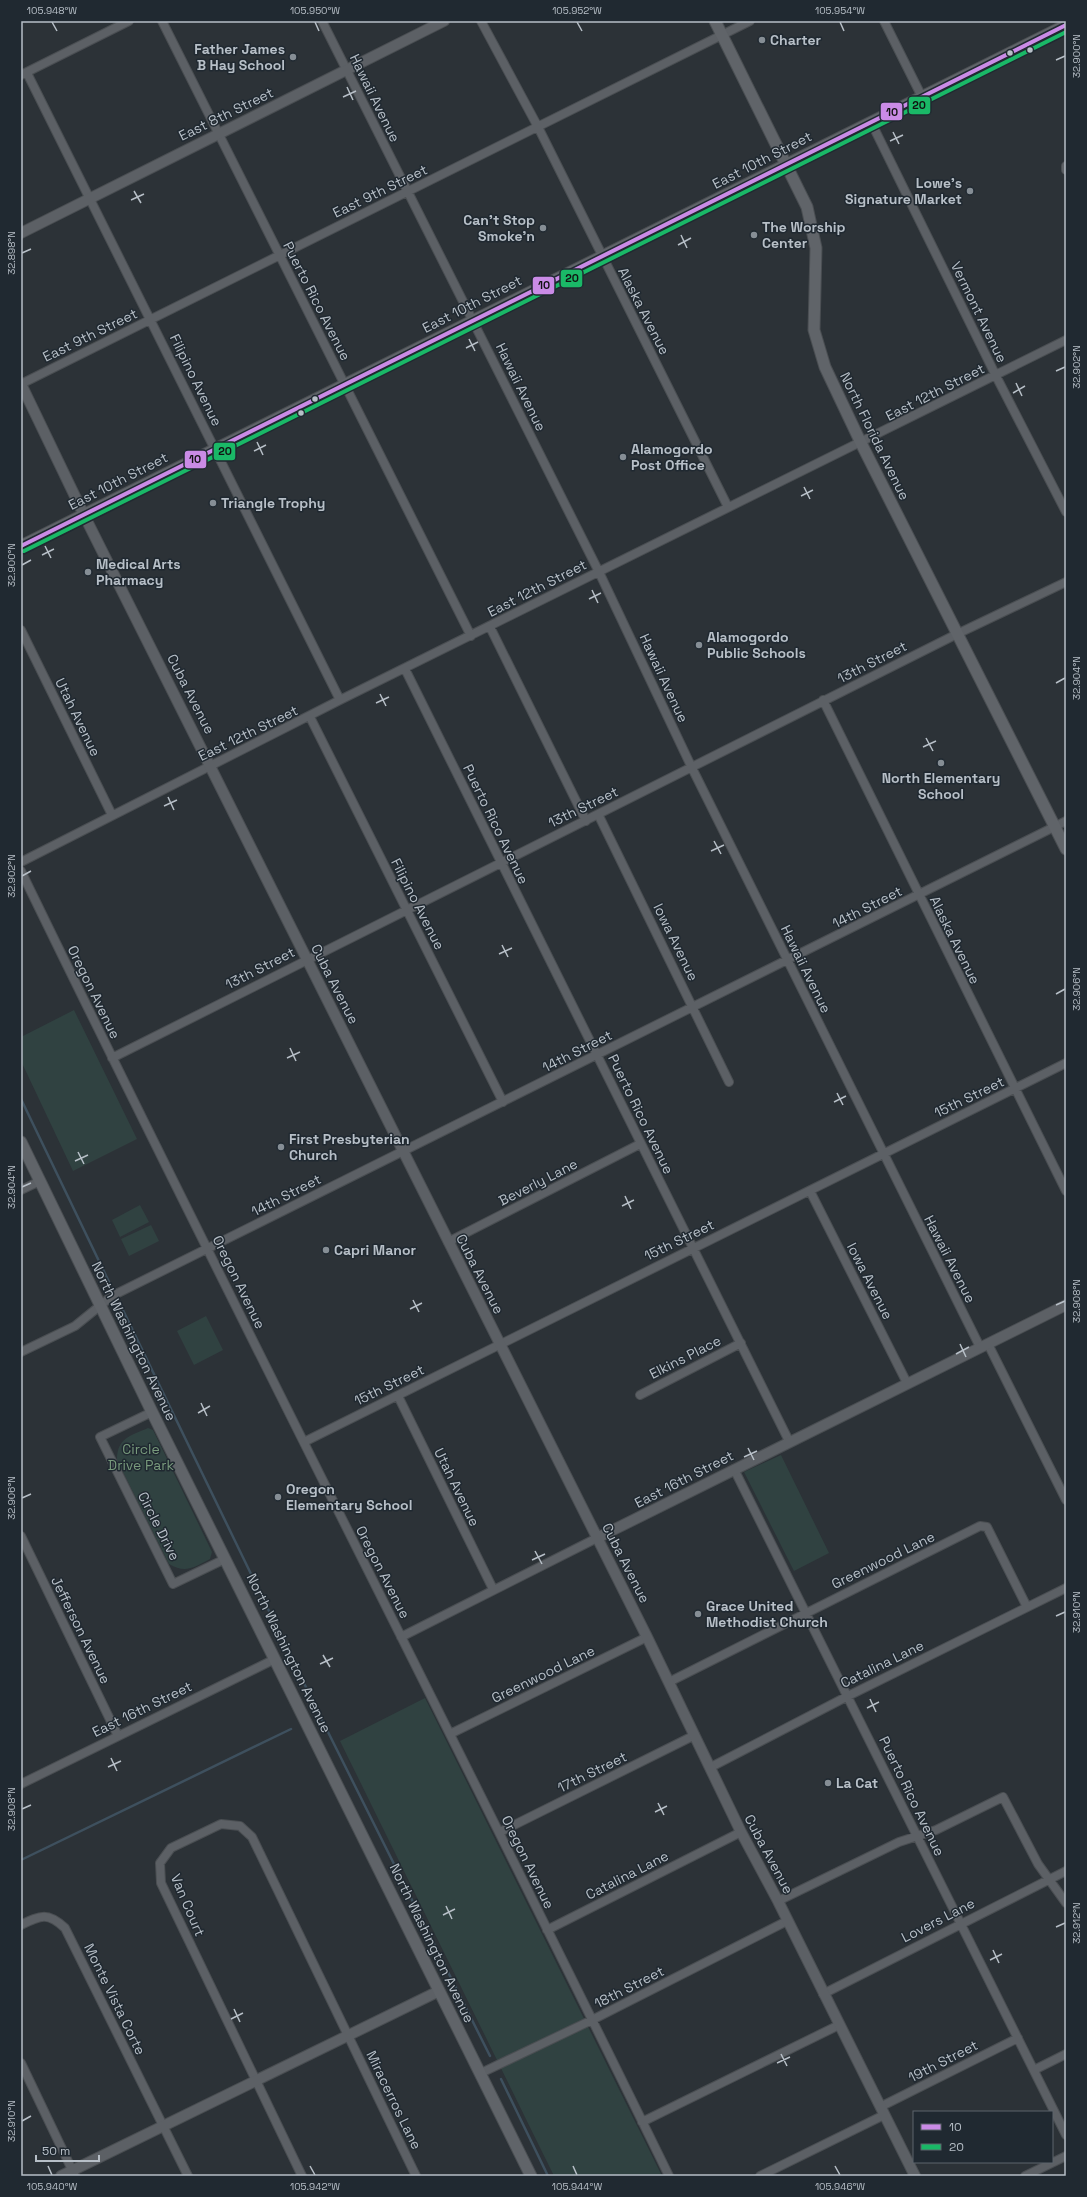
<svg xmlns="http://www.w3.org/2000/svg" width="1087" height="2197" viewBox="0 0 1087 2197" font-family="'Space Grotesk',sans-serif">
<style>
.green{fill:#304241}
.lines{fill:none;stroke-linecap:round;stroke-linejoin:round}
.stream{stroke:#3e505e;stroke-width:2.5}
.minor-casing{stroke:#4a4e52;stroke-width:10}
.tertiary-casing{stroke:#4a4e52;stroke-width:12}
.secondary-casing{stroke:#4a4e52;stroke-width:13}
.minor{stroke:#5c6065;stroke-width:8}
.tertiary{stroke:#5c6065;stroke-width:10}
.secondary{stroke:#606469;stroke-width:11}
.bus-1-casing{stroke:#202931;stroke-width:7}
.bus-2-casing{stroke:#202931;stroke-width:7}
.bus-1{stroke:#ca8be6;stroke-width:4}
.bus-2{stroke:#1ab867;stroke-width:4}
.ticks{fill:none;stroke:#b7bfc7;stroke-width:1.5}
.poi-dot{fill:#868e95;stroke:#202931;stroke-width:1.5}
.bus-dot{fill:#b7bfc7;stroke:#202931;stroke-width:1.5}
.labels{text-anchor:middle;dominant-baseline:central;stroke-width:3;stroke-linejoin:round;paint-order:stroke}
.poi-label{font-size:14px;font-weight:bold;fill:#b7bfc7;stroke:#202931;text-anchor:start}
.street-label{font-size:14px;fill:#b7bfc7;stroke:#202931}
.park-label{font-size:14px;fill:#789a7c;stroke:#202931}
.line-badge{stroke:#202931;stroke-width:1.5}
.pale-badge-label{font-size:11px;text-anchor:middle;font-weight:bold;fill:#111}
.neatline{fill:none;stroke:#b7bfc7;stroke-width:1.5}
.ticks-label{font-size:10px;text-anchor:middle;fill:#b7bfc7}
</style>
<rect width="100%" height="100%" fill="#2c3237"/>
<path class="green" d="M74,1010L137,1139L73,1171L21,1061V1037Z
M140,1205L149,1222L120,1237L112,1220Z
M151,1225L159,1241L129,1256L121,1239Z
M206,1316L223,1350L194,1365L177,1331Z
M148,1428L153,1430L212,1552L210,1559C194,1567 186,1574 169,1564L117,1460C117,1438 130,1436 148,1428Z
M781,1455L829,1553L794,1571L744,1472Z
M425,1698L662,2176H554L340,1741Z"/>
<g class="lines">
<path class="stream" d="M21,1099L110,1284
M120,1304L318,1712L490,2056
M21,1860L291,1729
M501,2079L548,2176"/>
<defs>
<path id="minor" d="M162,21L471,636
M322,21L599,572L692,768L980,1347
M481,21L538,127L728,507
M884,21L922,97
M27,73L340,700
M21,75L129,21
M871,122L996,376L1066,512
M1066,166V170
M21,384L750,21
M490,627L586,821
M21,630L112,815
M405,669L789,1441
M823,700L1066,1191
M310,717L503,1102
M598,814L729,1082
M21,862L340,700L1066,340
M21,871C233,1308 456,1740 669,2176
M112,1058L957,634L1066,582
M21,1190L40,1181
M810,1191L907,1383
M448,1242L640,1144
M988,1344L1066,1500
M21,1352L75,1326L112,1296L1066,821
M640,1395L741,1343
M398,1396L493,1589
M152,1412L100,1437L173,1584L225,1559
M304,1442L1066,1063
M734,1469L1066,2135
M21,1536L118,1736
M401,1637L597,1538
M669,1682L980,1526L987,1527L1027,1607
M450,1734L647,1637
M711,1767L848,1696L1066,1588
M21,1784L275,1659
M500,1832L695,1735
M778,1901L899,1842L936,1830L1003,1797L1038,1864L1066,1903
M21,1925C41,1915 48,1912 65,1928L188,2176
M547,1930L741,1832
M823,1994L1066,1871
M21,2063L75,2176
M1034,2070L1066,2054
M481,2073L592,2020L787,1921
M880,2107L1018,2038
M642,2122L839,2025
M302,2176L161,1883L160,1863L171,1848L221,1824L240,1826L252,1837L416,2176
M760,2176L884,2115
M1025,2176L1066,2156"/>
<path id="tertiary" d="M21,233L444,21
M21,384L84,515L647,1637L741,1832L778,1901L915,2176
M597,1538L1066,1305
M61,2176L439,1991"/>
<path id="secondary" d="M715,21L807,207L816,248L814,330L825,367L861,443L1066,849
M21,546L1066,25
M21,1142L152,1412L531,2176"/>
</defs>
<use href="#minor" class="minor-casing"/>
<use href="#tertiary" class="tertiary-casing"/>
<use href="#secondary" class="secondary-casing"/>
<use href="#minor" class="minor"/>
<use href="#tertiary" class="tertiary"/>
<use href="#secondary" class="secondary"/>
<defs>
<path id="bus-1" d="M21,546L1066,25"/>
<path id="bus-2" d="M24,551L1066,32"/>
</defs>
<use href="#bus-1" class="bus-1-casing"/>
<use href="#bus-2" class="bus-2-casing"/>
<use href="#bus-1" class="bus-1"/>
<use href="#bus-2" class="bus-2"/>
</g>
<path class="ticks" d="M52,22L57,31M315,22L319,31M577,22L582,31M840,22L844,31M1056,60L1065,56M347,87L353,100M343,97L356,91M893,132L899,144M890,141L903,135M134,191L141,203M131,200L144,194M681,235L687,248M678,245L691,238M22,253L31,249M469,339L475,351M466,348L478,342M1056,371L1065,367M1016,383L1022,396M1013,393L1025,386M257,442L263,455M254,451L266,445M804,487L810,499M801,496L813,490M45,546L51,558M42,555L54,549M22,565L31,560M592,590L598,603M589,599L601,593M1056,683L1065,678M380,694L386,706M376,703L389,697M926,738L933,751M923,747L936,741M168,797L174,810M164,806L177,800M714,841L721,854M711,851L724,845M22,876L31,871M502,945L508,957M499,954L512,948M1056,994L1065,989M290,1048L296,1061M287,1058L300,1052M837,1093L843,1105M834,1102L846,1096M78,1152L84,1164M75,1161L88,1155M22,1187L31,1183M625,1196L631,1209M622,1206L634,1200M413,1300L419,1312M1056,1305L1065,1301M410,1309L422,1303M960,1344L966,1357M956,1354L969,1347M201,1403L207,1416M198,1413L210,1406M748,1448L754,1460M744,1457L757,1451M22,1498L31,1494M535,1551L542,1564M532,1560L545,1554M1056,1616L1065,1612M323,1655L330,1667M320,1664L333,1658M870,1699L876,1712M867,1708L879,1702M111,1758L117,1771M108,1767L121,1761M658,1803L664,1815M22,1809L31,1805M655,1812L667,1806M446,1906L452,1919M443,1915L455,1909M1056,1927L1065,1923M993,1950L999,1963M990,1960L1002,1954M234,2009L240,2022M231,2019L243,2013M781,2054L787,2066M777,2063L790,2057M22,2121L31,2116M48,2166L52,2175M310,2166L315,2175M573,2166L577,2175M835,2166L840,2175"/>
<g class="poi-dot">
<circle cx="762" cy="40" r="4"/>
<circle cx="293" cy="57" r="4"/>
<circle cx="970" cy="191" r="4"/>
<circle cx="543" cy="228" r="4"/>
<circle cx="754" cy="235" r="4"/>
<circle cx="623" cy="457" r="4"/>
<circle cx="213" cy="503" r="4"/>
<circle cx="88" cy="572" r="4"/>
<circle cx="699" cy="645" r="4"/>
<circle cx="941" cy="763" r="4"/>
<circle cx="281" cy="1147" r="4"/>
<circle cx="326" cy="1250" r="4"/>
<circle cx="278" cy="1497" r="4"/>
<circle cx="698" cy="1614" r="4"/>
<circle cx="828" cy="1783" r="4"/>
</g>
<g class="bus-dot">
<circle cx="1030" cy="50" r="3.5"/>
<circle cx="1010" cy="53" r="3.5"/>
<circle cx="315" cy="399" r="3.5"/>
<circle cx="301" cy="413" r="3.5"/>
</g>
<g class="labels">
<g class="poi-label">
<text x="770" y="40">Charter</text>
<text x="285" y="49" text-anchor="end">Father James<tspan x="285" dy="16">B Hay School</tspan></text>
<text x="962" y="183" text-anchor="end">Lowe's<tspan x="962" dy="16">Signature Market</tspan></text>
<text x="535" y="220" text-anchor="end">Can't Stop<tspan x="535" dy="16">Smoke'n</tspan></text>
<text x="762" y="227">The Worship<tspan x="762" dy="16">Center</tspan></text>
<text x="631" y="449">Alamogordo<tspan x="631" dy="16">Post Office</tspan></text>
<text x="221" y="503">Triangle Trophy</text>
<text x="96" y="564">Medical Arts<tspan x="96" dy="16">Pharmacy</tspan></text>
<text x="707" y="637">Alamogordo<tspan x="707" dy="16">Public Schools</tspan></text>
<text x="941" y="778" text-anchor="middle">North Elementary<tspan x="941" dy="16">School</tspan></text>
<text x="289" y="1139">First Presbyterian<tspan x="289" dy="16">Church</tspan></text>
<text x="334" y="1250">Capri Manor</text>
<text x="286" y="1489">Oregon<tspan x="286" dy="16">Elementary School</tspan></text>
<text x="706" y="1606">Grace United<tspan x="706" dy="16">Methodist Church</tspan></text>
<text x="836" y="1783">La Cat</text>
</g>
<g class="street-label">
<text transform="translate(375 98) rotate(64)">Hawaii Avenue</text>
<text transform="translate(226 114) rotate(-26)">East 8th Street</text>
<text transform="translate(762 160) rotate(-27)">East 10th Street</text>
<text transform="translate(380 191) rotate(-26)">East 9th Street</text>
<text transform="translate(317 301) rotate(63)">Puerto Rico Avenue</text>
<text transform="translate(472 304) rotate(-27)">East 10th Street</text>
<text transform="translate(644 311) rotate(63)">Alaska Avenue</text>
<text transform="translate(979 312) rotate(64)">Vermont Avenue</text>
<text transform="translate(90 335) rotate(-26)">East 9th Street</text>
<text transform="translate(196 380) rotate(64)">Filipino Avenue</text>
<text transform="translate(521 387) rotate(64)">Hawaii Avenue</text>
<text transform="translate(935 392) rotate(-27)">East 12th Street</text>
<text transform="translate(875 436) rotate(64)">North Florida Avenue</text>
<text transform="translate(118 481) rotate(-27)">East 10th Street</text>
<text transform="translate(537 588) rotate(-27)">East 12th Street</text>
<text transform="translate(872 662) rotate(-27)">13th Street</text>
<text transform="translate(664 678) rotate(65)">Hawaii Avenue</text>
<text transform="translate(191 694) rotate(63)">Cuba Avenue</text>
<text transform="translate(78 717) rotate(64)">Utah Avenue</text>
<text transform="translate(248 733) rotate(-26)">East 12th Street</text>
<text transform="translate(583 807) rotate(-26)">13th Street</text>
<text transform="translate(496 824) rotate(64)">Puerto Rico Avenue</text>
<text transform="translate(418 904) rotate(63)">Filipino Avenue</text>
<text transform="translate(867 907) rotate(-27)">14th Street</text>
<text transform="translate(955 940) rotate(64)">Alaska Avenue</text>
<text transform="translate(676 942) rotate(64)">Iowa Avenue</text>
<text transform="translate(260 968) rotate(-27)">13th Street</text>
<text transform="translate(806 969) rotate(64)">Hawaii Avenue</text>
<text transform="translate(335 984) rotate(63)">Cuba Avenue</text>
<text transform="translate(94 992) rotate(64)">Oregon Avenue</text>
<text transform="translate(577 1051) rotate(-27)">14th Street</text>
<text transform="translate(969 1097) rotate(-26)">15th Street</text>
<text transform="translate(641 1114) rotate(64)">Puerto Rico Avenue</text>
<text transform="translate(538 1182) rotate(-27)">Beverly Lane</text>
<text transform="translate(286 1195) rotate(-27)">14th Street</text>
<text transform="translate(679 1240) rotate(-26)">15th Street</text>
<text transform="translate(950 1259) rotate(63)">Hawaii Avenue</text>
<text transform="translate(480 1274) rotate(63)">Cuba Avenue</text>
<text transform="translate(870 1281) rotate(63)">Iowa Avenue</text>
<text transform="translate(239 1282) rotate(64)">Oregon Avenue</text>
<text transform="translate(134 1341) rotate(64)">North Washington Avenue</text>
<text transform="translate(685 1357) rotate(-27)">Elkins Place</text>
<text transform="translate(389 1385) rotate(-26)">15th Street</text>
<text transform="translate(684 1479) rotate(-27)">East 16th Street</text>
<text transform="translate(457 1487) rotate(64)">Utah Avenue</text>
<text transform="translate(159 1526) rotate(63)">Circle Drive</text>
<text transform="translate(883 1560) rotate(-26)">Greenwood Lane</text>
<text transform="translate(626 1563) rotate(63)">Cuba Avenue</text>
<text transform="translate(383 1572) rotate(63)">Oregon Avenue</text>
<text transform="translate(81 1630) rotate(64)">Jefferson Avenue</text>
<text transform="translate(289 1653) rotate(64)">North Washington Avenue</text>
<text transform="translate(882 1664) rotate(-26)">Catalina Lane</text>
<text transform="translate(543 1674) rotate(-26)">Greenwood Lane</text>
<text transform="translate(142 1709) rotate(-26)">East 16th Street</text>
<text transform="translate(592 1772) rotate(-26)">17th Street</text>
<text transform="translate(912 1796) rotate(64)">Puerto Rico Avenue</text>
<text transform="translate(769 1854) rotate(62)">Cuba Avenue</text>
<text transform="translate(528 1862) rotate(64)">Oregon Avenue</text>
<text transform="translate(627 1875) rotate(-27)">Catalina Lane</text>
<text transform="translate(188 1905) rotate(67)">Van Court</text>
<text transform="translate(938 1920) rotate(-27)">Lovers Lane</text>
<text transform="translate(432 1943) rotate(64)">North Washington Avenue</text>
<text transform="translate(629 1987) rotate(-27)">18th Street</text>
<text transform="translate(115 1999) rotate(64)">Monte Vista Corte</text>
<text transform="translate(943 2061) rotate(-27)">19th Street</text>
<text transform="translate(394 2100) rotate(64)">Miracerros Lane</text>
</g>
<g class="park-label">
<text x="141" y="1449">Circle<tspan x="141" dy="16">Drive Park</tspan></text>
</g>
</g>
<g class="line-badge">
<rect x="908" y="96" width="23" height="19" rx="4" fill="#1ab867"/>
<rect x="880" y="102" width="23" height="19" rx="4" fill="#ca8be6"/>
<rect x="560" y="269" width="23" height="19" rx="4" fill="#1ab867"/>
<rect x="532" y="276" width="23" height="19" rx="4" fill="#ca8be6"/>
<rect x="213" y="442" width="23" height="19" rx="4" fill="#1ab867"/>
<rect x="184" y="450" width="23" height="19" rx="4" fill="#ca8be6"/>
</g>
<g class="pale-badge-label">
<text x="919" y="109">20</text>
<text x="892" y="116">10</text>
<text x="572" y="282">20</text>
<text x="544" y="289">10</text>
<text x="225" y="455">20</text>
<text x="195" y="463">10</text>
</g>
<rect width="1087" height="2197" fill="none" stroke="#202931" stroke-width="44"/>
<rect x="913" y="2111" width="140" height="52" fill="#202931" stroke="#5c656d"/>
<rect x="921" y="2124" width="20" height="6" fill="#ca8be6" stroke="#5c656d"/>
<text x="949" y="2131" font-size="12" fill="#b7bfc7">10</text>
<rect x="921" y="2144" width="20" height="6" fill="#1ab867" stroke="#5c656d"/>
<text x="949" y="2151" font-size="12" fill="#b7bfc7">20</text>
<path d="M36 2155v6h63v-6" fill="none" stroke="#b7bfc7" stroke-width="2"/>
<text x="42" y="2155" font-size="12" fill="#b7bfc7" stroke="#202931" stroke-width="3" paint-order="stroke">50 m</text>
<rect x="22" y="22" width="1043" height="2153" class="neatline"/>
<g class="ticks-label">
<text x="52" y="14">105.948°W</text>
<text x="315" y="14">105.950°W</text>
<text x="577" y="14">105.952°W</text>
<text x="840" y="14">105.954°W</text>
<text transform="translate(1076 56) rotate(-90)" y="4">32.900°N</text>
<text transform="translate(11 253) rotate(-90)" y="4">32.898°N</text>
<text transform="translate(1076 367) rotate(-90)" y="4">32.902°N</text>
<text transform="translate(11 565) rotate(-90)" y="4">32.900°N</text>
<text transform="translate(1076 678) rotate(-90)" y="4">32.904°N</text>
<text transform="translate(11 876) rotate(-90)" y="4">32.902°N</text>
<text transform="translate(1076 989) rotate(-90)" y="4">32.906°N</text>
<text transform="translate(11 1187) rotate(-90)" y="4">32.904°N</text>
<text transform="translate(1076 1301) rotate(-90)" y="4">32.908°N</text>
<text transform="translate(11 1498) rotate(-90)" y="4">32.906°N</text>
<text transform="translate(1076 1612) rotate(-90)" y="4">32.910°N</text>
<text transform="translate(11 1809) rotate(-90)" y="4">32.908°N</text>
<text transform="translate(1076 1923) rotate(-90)" y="4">32.912°N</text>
<text transform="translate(11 2121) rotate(-90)" y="4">32.910°N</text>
<text x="52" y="2190">105.940°W</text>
<text x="315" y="2190">105.942°W</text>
<text x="577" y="2190">105.944°W</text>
<text x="840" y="2190">105.946°W</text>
</g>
</svg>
